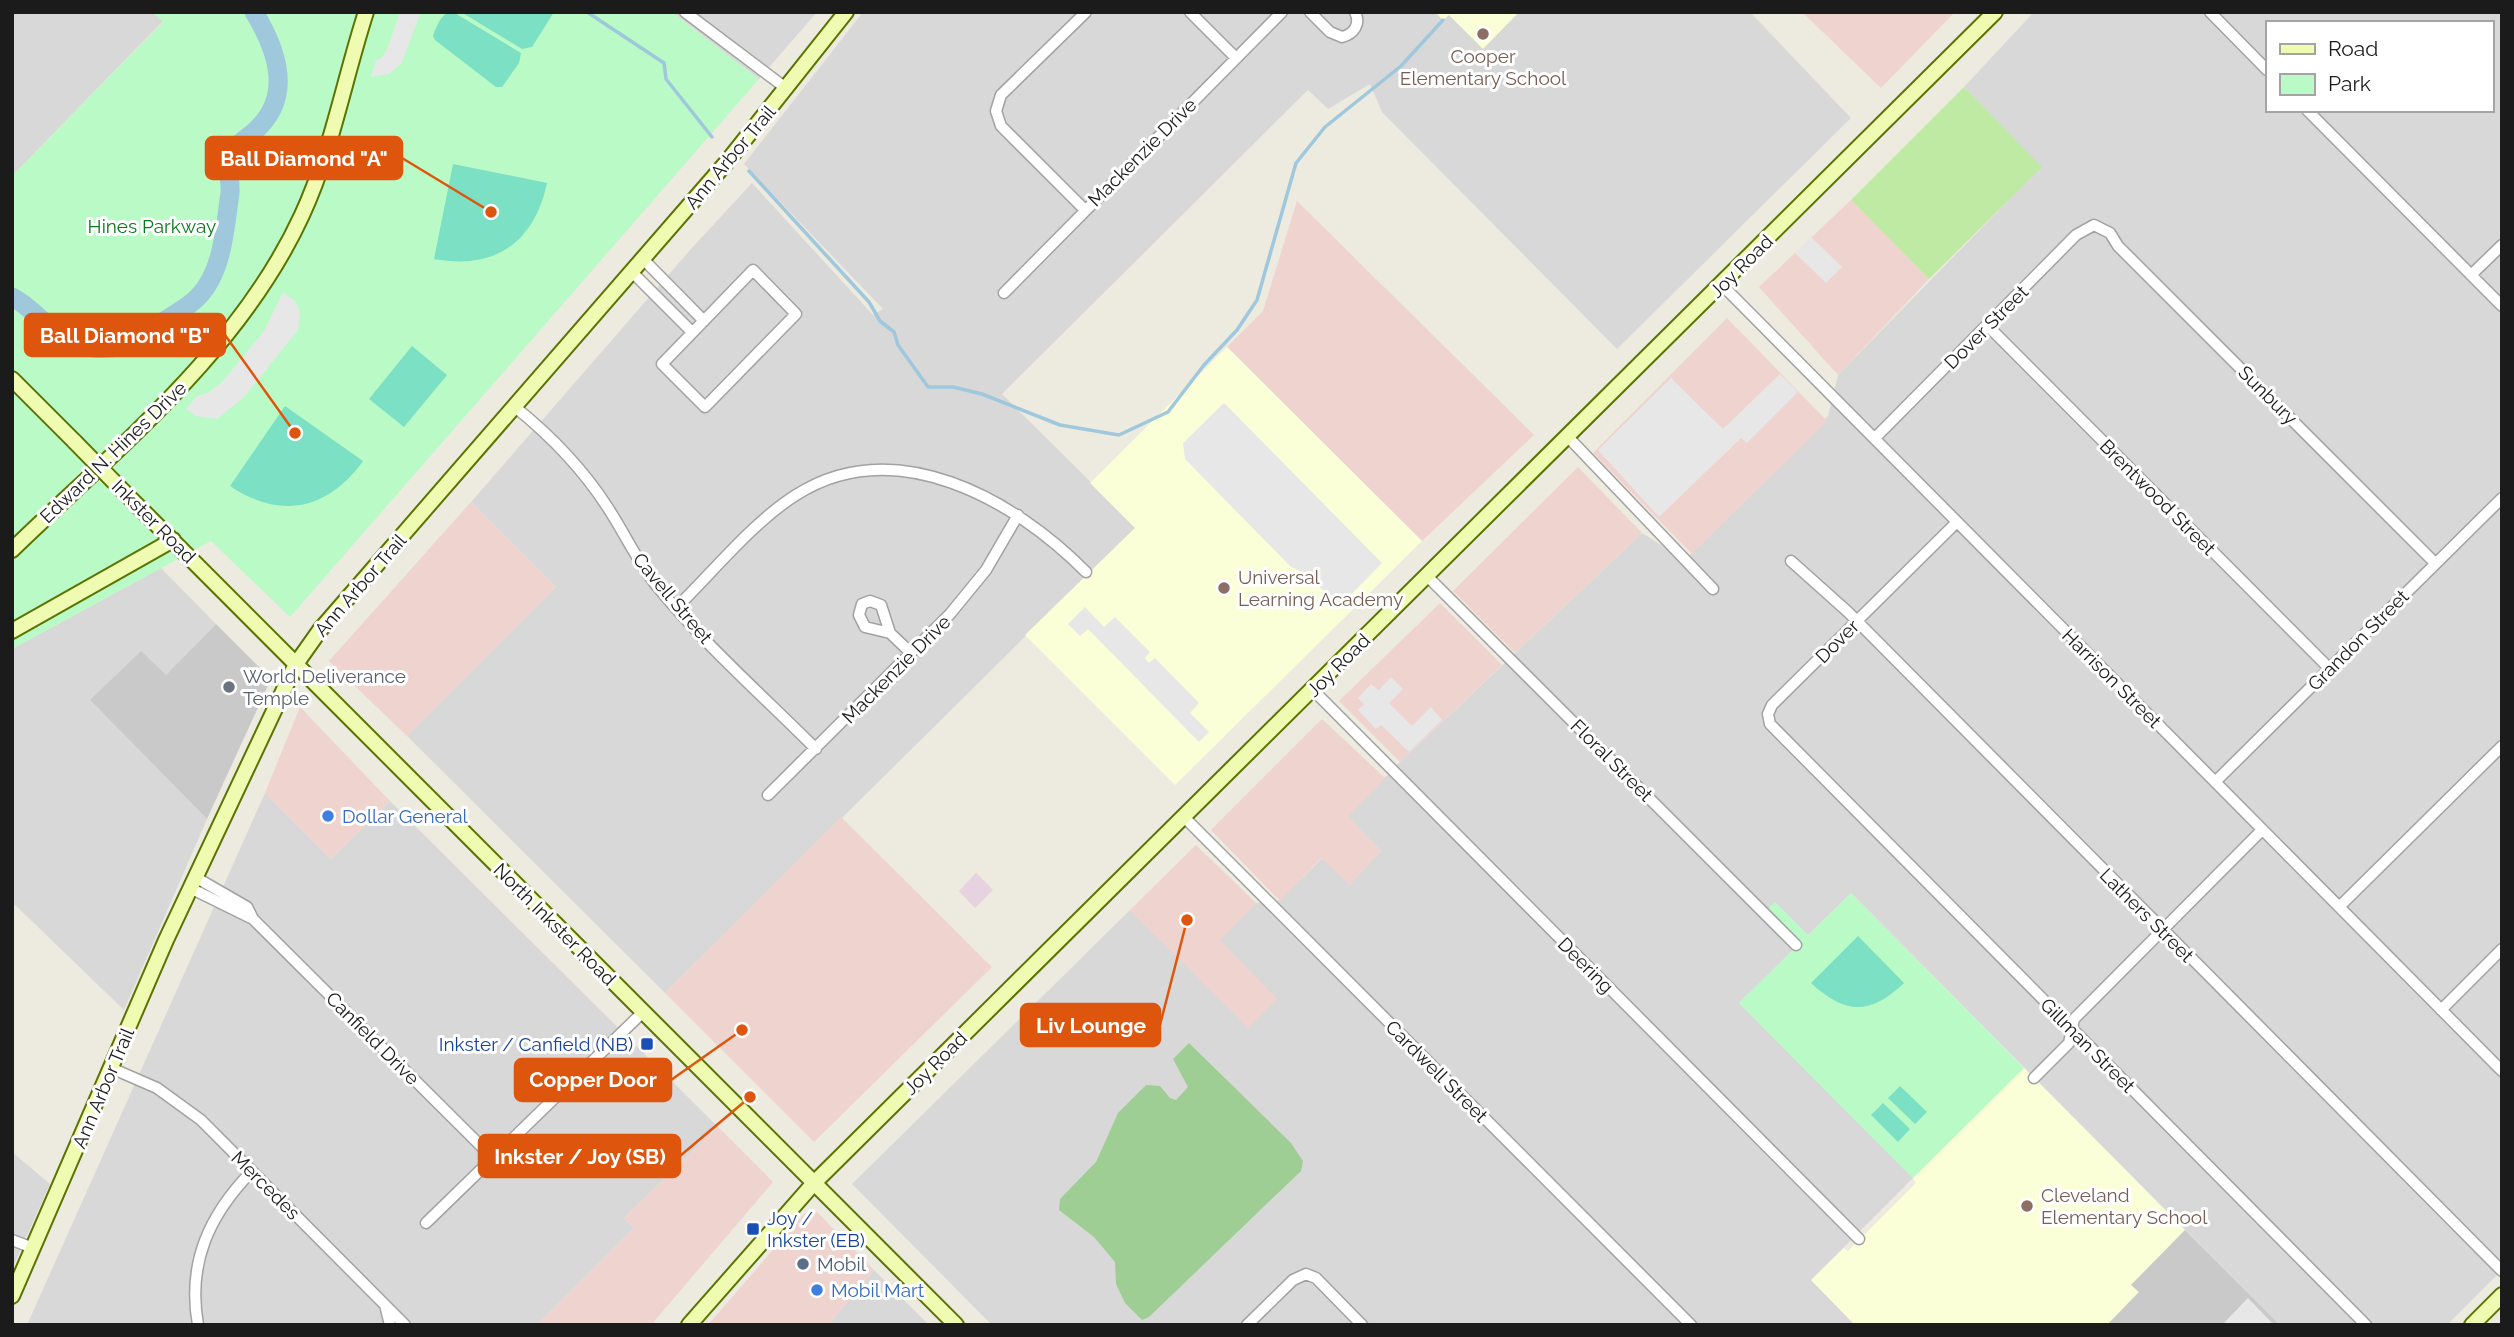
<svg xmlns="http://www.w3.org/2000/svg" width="2514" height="1337" viewBox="0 0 2514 1337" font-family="Raleway,sans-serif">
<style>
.residential{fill:#d9d8d8;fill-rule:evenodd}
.commercial{fill:#efd3ce}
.industrial{fill:#e7d2e0}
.education{fill:#fbffd7}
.religious{fill:#c9c9c9}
.grass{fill:#beeaa3}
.forest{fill:#9ece93}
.park{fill:#bafac6}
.pitch{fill:#7be0c4}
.parking{fill:#e7e7e7}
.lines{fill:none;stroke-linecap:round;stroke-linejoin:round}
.stream{stroke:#9fc8dd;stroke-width:3.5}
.river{stroke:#9fc8dd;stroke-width:19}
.street-casing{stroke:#a2a2a2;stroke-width:13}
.secondary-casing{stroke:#5a7302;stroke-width:18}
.street{stroke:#fff;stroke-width:10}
.secondary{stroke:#effbb0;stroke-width:14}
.secondary-bridge-casing{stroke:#5a7302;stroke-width:18;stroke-linecap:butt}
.secondary-bridge{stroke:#effbb0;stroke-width:14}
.education-dot{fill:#8d6e63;stroke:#fff;stroke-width:2.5}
.worship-dot{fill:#6b7280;stroke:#fff;stroke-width:2.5}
.shop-dot{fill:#3f7fe0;stroke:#fff;stroke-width:2.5}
.transit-dot{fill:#1a4fb4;stroke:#fff;stroke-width:2.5}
.service-dot{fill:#5c6f8a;stroke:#fff;stroke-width:2.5}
.labels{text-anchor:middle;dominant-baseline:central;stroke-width:6;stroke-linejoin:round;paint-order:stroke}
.education-label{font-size:19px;fill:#785e54;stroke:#fff;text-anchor:start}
.street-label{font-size:19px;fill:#1b1b1b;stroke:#fff}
.park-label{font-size:19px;fill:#087a1e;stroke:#fff}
.worship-label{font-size:19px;fill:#5b616d;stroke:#fff;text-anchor:start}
.shop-label{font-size:19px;fill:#366cbe;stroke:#fff;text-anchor:start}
.transit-label{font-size:19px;fill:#164399;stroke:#fff;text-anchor:end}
.service-label{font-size:19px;fill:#4e5e75;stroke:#fff;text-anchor:start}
.leader{fill:none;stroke:#de560d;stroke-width:2.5}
.callout-dot{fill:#de560d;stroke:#fff;stroke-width:2.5}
.callout{fill:#de560d;stroke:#de560d;stroke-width:2.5}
.callout-label{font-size:21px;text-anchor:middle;font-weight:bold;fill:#fff}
</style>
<rect width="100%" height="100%" fill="#edeae0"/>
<path class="residential" d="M12,12H152L163,21L12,176Z
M672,12H817L759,79Z
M863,12H1435L1443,20L1449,15L1483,48L1519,12H1750L1851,118L1617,349L1382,112L1370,84L1328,109L1308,90L1002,394L1136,527L665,993L407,736L556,587L471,502L691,249L752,183L873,315L883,309L744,164Z
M2034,12H2502V1270L2447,1325H2280L1851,893L1739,1003L1913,1178L1811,1280L1855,1325H992L852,1184L1130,910L1248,1027L1276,999L1219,940L1256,903L1280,900L1322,858L1349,884L1381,851L1347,816L1400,762L1642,533L1685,560L1828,416L1838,375L2041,167L1964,87ZM2267,23H2491V110H2267Z
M161,568L216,624L165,676L90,700L207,819L124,1010L12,902V649Z
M265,793L331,859L390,801L718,1127L624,1218L634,1228L537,1325H27Z
M12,1152L50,1184L12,1269Z
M874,1270L929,1325H828Z"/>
<path class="commercial" d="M1802,12H1955L1881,88Z
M1851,200L1929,279L1838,375L1759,287Z
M1297,201L1534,435L1422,541L1227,347L1263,311Z
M1727,318L1827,421L1692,554L1593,453Z
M1578,467L1642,533L1515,653L1453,591Z
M471,502L556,587L407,736L329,661Z
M1440,603L1502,665L1400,762L1339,701Z
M300,707L390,801L331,859L265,793Z
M1322,719L1385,778L1348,816L1381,851L1350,885L1321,858L1280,901L1211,830Z
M841,817L992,967L814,1142L665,993Z
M1196,845L1256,903L1220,940L1277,999L1248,1028L1130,910Z
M718,1127L773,1182L651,1325H537L634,1228L624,1218Z
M817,1212L874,1270L828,1325H708L804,1214Z"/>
<path class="industrial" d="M976,873L993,890L975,908L959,891Z"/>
<path class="education" d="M1435,12H1519L1483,49L1449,15L1443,20Z
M1227,347L1422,541L1175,785L1025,635L1135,528L1090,483Z
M2024,1068L2185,1230L2132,1285L2139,1292L2107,1325H1855L1811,1280L1844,1248L1848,1251L1916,1183L1913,1178Z"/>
<path class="religious" d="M216,624L271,679L207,819L90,700L141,651L166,675Z
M2185,1230L2280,1325H2107L2139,1292L2131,1285Z"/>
<path class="grass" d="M1964,87L2042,167L1929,279L1851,200Z"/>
<path class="forest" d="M1189,1043L1291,1143L1303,1161L1301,1171L1149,1317L1142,1320L1125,1303L1116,1284L1115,1262L1094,1237L1059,1210L1060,1199L1096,1162L1118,1113L1146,1085L1160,1086L1170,1098L1176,1100L1188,1087L1173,1059Z"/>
<path class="park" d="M152,12H672L759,79L290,617L211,541L12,649V176L163,22Z
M1851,893L2024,1068L1913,1178L1739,1003L1797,946L1765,912L1775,902L1808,935Z"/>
<path class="pitch" d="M453,12L521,53L519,63L502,87H496L435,40L433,36C437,26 441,12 453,12Z
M461,12H554L532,47L522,49Z
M453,164L547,183C534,243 495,270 434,259Z
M412,346L447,375L404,427L369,399Z
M285,406L363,461C328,510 280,520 230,486Z
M1858,936L1904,983C1870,1015 1846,1015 1811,983Z
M1900,1086L1927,1112L1915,1124L1888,1098Z
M1883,1103L1910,1129L1898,1142L1871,1115Z"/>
<path class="parking" d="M400,12H421L401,64L389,74L371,77L376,60L382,58L388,47Z
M1811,237L1842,267L1826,283L1795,253Z
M283,292L296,302L300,312L298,330L245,396L217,419L196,416L186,409L197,396L209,392L222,382L264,331Z
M1780,374L1798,392L1747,443L1741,438L1659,517L1598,450L1671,378L1723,429Z
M1224,403L1382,563L1339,607L1306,573L1291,567L1185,459L1183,443Z
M1085,607L1104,627L1115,617L1150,652L1145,658L1149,663L1155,658L1199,703L1190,713L1209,732L1199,742L1088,629L1080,636L1068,624Z
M1391,677L1403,689L1389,703L1412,726L1431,707L1442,720L1409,752L1381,725L1376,729L1358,710L1364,704L1358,698L1371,684L1379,690Z
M2248,1298L2274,1325H2222Z"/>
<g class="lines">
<path class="stream" d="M587,12L664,63L666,79L712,137
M749,171L869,302L880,321L894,332L898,345L928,387H953L982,394L1060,425L1119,435L1168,412L1204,365L1237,330L1257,300L1296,163L1325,127L1401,66L1443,20"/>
<path class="river" d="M12,297C36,309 50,334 76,344C103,354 132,347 154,328C168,317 185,310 197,298C223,273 225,227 230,193C231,183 227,172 229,162C232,145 244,141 255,131C293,97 278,51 254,12"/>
<defs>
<path id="street" d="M685,12L787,89
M1190,12L1236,58
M1310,12L1330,32L1342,37C1354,34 1361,24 1355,12
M2210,12L2267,70
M2307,110L2502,306
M1085,210L1001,126L996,111L1001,95L1086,12
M643,259L704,321
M753,270L796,314L705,407L662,364Z
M632,272L692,332
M2471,275L2502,245
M1722,285L2502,1071
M1004,293L1282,12
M1987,325L2329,668
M515,407C551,436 583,469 608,508C625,534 637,561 656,585C704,644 762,695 816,749
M1568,437L1713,589
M1875,438L2076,235L2094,225L2110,233L2118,246L2435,563
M1957,522L1772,705L1768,714L1770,724L2366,1325
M1791,561L1848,612L2502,1271
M1427,576L1796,945
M676,608C713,572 753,522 796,495C895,432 1014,499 1086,572
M890,633L865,627L859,615L862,604L870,601L881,605L890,633L911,653
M1313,690L1859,1239
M2215,782L2502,498
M768,795L950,614L986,570L1018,515
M1184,817L1691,1325
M195,877L247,907L253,919L493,1158
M190,888L253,919
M2339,907L2502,746
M2441,1010L2502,949
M111,1068L157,1088L201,1120L405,1325
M2034,1078L2069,1043L2074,1019L2262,830
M426,1223L643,1012
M12,1240L33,1248
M385,1305L390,1325
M198,1325C187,1263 209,1215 252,1171
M1247,1325L1293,1280L1306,1274L1316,1278L1362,1325"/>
<path id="secondary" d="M12,379L75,442
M121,489L956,1325
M12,550C117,448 240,350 302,215C332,150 344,80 366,12
M12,631L173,540
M12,1296L166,940L296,664L320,630L726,163L846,12
M689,1325L814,1183L1995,12
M2472,1325L2502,1295"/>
</defs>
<use href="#street" class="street-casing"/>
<use href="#secondary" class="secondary-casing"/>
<use href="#street" class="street"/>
<use href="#secondary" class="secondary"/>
<defs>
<path id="secondary-bridge" d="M75,442L121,489"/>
</defs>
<use href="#secondary-bridge" class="secondary-bridge-casing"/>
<use href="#secondary-bridge" class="secondary-bridge"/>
</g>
<g class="education-dot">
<circle cx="1483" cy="34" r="7"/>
<circle cx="1224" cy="588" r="7"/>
<circle cx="2027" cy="1206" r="7"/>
</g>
<circle class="worship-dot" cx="229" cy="687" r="7"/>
<g class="shop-dot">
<circle cx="328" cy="816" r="7"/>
<circle cx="817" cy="1290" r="7"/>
</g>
<g class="transit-dot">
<rect x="640" y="1037" width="14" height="14" rx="3.5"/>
<rect x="746" y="1222" width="14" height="14" rx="3.5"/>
</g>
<circle class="service-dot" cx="803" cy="1264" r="7"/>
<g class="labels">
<g class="education-label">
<text x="1483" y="56" text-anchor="middle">Cooper<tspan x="1483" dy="22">Elementary School</tspan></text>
<text x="1238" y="577">Universal<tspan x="1238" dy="22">Learning Academy</tspan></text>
<text x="2041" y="1195">Cleveland<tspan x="2041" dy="22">Elementary School</tspan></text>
</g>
<g class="street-label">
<text transform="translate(1142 152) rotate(-45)">Mackenzie Drive</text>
<text transform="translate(730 157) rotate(-50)">Ann Arbor Trail</text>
<text transform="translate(1741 266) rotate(-45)">Joy Road</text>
<text transform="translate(1986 327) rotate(-45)">Dover Street</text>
<text transform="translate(2268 395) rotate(45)">Sunbury</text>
<text transform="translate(113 452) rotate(-44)">Edward N. Hines Drive</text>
<text transform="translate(2158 497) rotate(45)">Brentwood Street</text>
<text transform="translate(154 521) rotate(45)">Inkster Road</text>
<text transform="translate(360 585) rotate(-49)">Ann Arbor Trail</text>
<text transform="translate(673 598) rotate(50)">Cavell Street</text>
<text transform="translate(2358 640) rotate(-45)">Grandon Street</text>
<text transform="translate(1837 641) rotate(-45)">Dover</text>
<text transform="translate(1338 665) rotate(-45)">Joy Road</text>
<text transform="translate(896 669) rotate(-45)">Mackenzie Drive</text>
<text transform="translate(2112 678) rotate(45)">Harrison Street</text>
<text transform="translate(1612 760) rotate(45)">Floral Street</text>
<text transform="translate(2147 915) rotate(45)">Lathers Street</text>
<text transform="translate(555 924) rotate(45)">North Inkster Road</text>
<text transform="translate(1586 965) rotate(45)">Deering</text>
<text transform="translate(373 1038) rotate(45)">Canfield Drive</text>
<text transform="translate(2088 1045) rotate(45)">Gillman Street</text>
<text transform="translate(935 1063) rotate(-45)">Joy Road</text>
<text transform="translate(1437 1071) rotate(45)">Cardwell Street</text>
<text transform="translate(103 1088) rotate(-67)">Ann Arbor Trail</text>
<text transform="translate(266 1185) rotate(45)">Mercedes</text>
</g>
<g class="park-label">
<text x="152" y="226">Hines Parkway</text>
</g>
<g class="worship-label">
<text x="243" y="676">World Deliverance<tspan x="243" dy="22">Temple</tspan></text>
</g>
<g class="shop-label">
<text x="342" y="816">Dollar General</text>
<text x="831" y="1290">Mobil Mart</text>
</g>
<g class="transit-label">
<text x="633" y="1044">Inkster / Canfield (NB)</text>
<text x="767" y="1218" text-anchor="start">Joy /<tspan x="767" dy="22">Inkster (EB)</tspan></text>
</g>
<g class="service-label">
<text x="817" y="1264">Mobil</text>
</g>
</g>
<path class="leader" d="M491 212L402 158M295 433L225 335M1187 920L1160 1025M742 1030L671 1080M750 1097L680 1156"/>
<g class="callout-dot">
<circle cx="491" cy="212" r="7"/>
<circle cx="295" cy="433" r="7"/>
<circle cx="1187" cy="920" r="7"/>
<circle cx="742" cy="1030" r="7"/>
<circle cx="750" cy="1097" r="7"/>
</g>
<g class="callout">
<rect x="206" y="137" width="196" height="42" rx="7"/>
<rect x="25" y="314" width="200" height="42" rx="7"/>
<rect x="1021" y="1004" width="139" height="42" rx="7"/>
<rect x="515" y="1059" width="156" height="42" rx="7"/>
<rect x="479" y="1135" width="201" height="42" rx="7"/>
</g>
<g class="callout-label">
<text x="304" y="166">Ball Diamond "A"</text>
<text x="125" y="343">Ball Diamond "B"</text>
<text x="1091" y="1033">Liv Lounge</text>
<text x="593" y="1087">Copper Door</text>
<text x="580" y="1164">Inkster / Joy (SB)</text>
</g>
<rect width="2514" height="1337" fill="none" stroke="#1b1b1b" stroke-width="28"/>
<rect x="2266" y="21" width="228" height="91" fill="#ffffff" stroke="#a4a4a4" stroke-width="2"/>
<rect x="2280" y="44" width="35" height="10" fill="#effbb0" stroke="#a4a4a4" stroke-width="2"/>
<text x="2328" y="56" font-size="21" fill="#1b1b1b">Road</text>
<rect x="2280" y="74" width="35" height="21" fill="#bafac6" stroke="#a4a4a4" stroke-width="2"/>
<text x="2328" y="91" font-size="21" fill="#1b1b1b">Park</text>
</svg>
